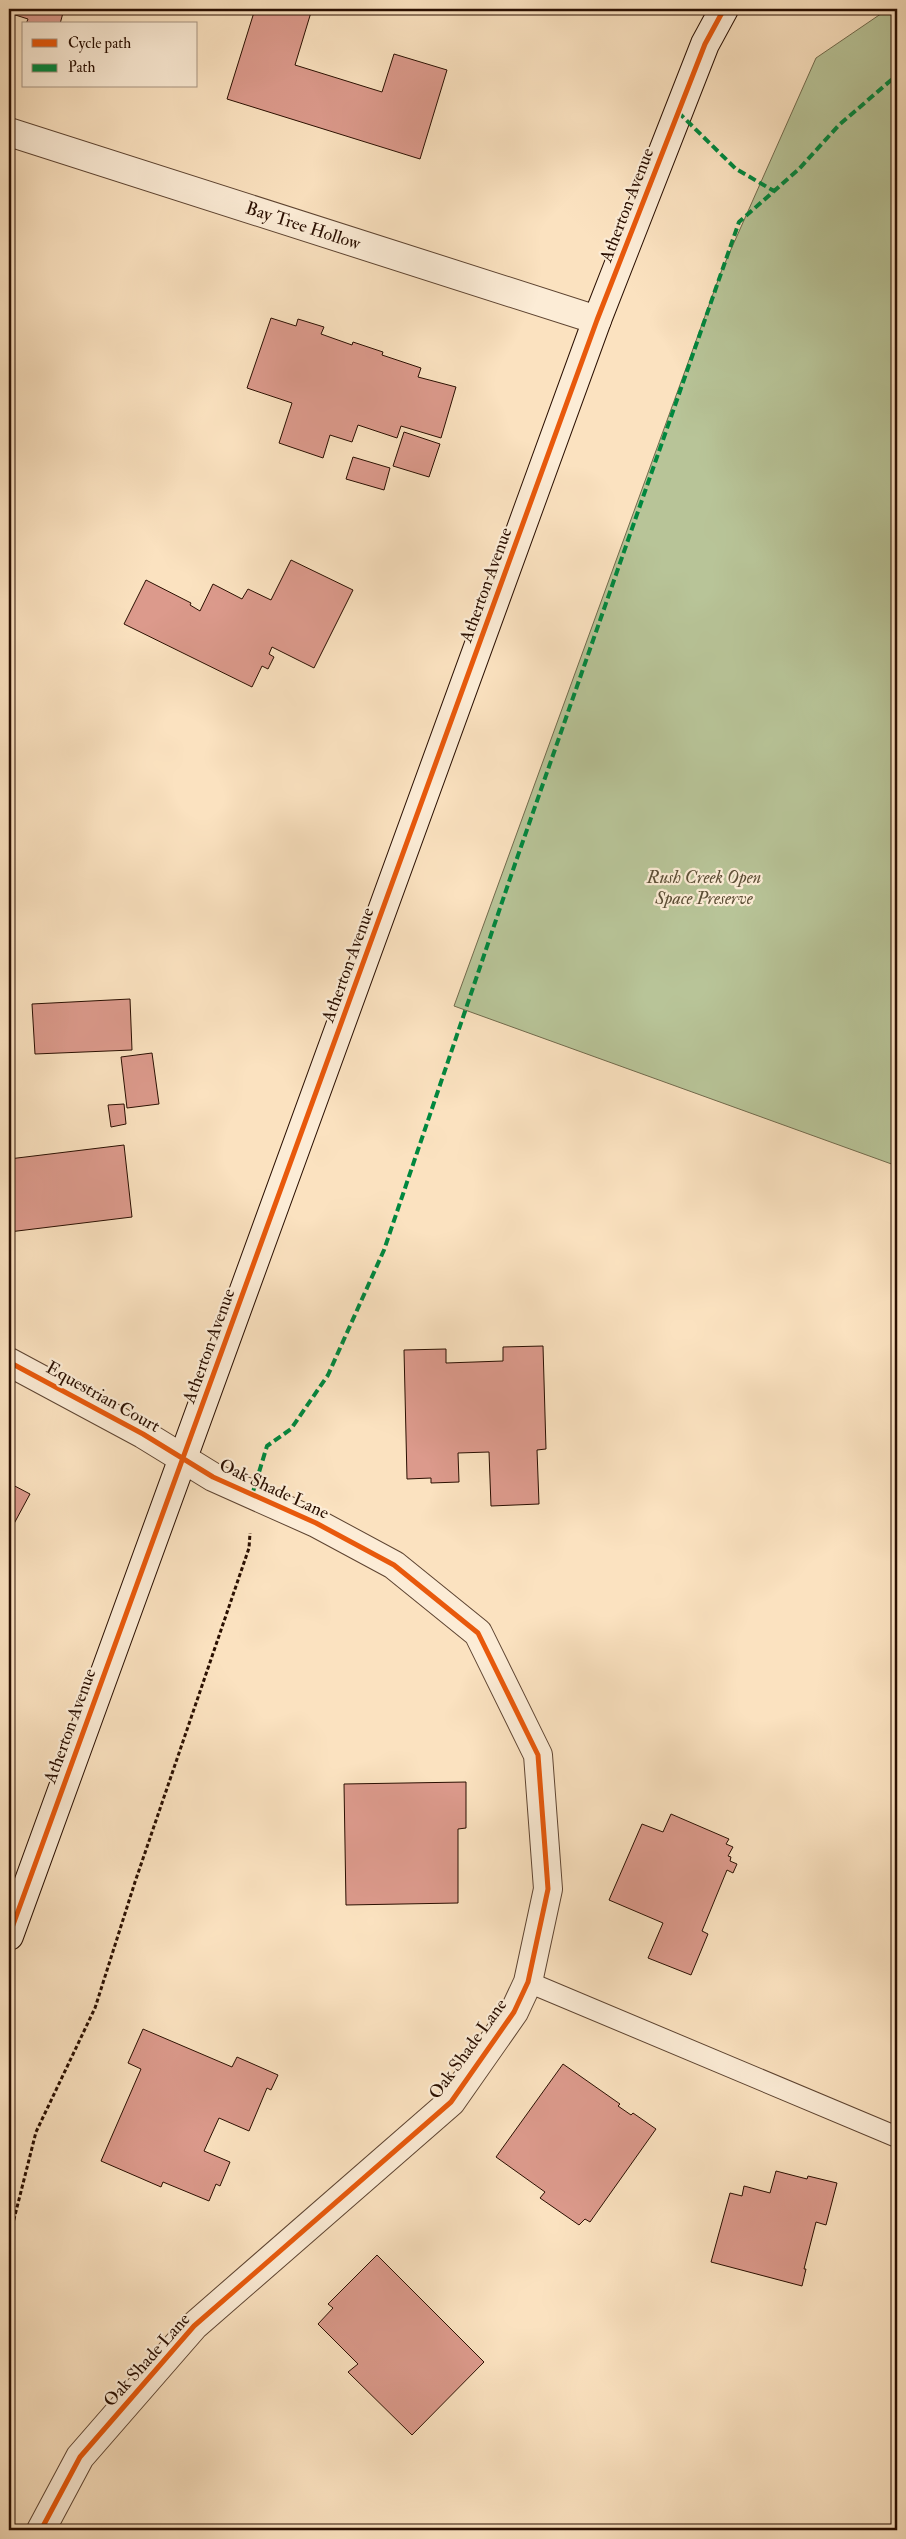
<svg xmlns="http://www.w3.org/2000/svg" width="906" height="2539" viewBox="0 0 906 2539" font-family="'IM FELL Double Pica',serif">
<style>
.park{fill:#b8c498;stroke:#716a4c}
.building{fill:#dc9a8c;stroke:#2a0f01}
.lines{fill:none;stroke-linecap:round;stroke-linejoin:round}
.lane-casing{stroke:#5e4431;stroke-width:22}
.street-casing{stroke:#5e4431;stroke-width:30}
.secondary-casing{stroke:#2a0f01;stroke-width:30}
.path{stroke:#2a0f01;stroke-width:3;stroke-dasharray:4 2.5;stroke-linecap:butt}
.lane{stroke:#fcecd6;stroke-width:20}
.street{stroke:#fcecd6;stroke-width:28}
.secondary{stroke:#fcecd6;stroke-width:28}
.quiet{stroke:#00873e;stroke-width:4;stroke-dasharray:8 4;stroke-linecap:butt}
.cycleway-casing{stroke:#fcecd6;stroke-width:8}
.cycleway{stroke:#e8590c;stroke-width:5}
.labels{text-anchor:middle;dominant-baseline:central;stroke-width:4.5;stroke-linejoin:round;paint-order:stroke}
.street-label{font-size:18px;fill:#2a0f01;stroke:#fcecd6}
.park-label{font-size:18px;font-style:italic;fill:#5c4e36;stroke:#fcecd6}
</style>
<rect width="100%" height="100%" fill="#fbe2c0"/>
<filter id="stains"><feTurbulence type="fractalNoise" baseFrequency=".004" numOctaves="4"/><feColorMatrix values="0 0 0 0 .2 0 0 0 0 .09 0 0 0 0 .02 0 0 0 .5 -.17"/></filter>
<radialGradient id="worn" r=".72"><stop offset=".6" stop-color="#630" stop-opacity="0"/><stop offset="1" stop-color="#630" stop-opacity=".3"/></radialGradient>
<path class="park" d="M888,9H897V1166L454,1006L721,272L816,58Z"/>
<path class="building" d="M9,9H64L60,24H26L28,19L9,13Z
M255,9H312L295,65L382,92L394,54L447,70L420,159L227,99Z
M271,318L296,326L298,319L324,327L321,334L352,345L353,342L383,352L382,355L421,368L418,377L456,387L441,438L401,426L397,438L358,425L352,442L330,435L323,458L279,443L292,403L247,388Z
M404,432L440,444L429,477L393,466Z
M353,457L390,468L384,490L346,479Z
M291,560L353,590L314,668L272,647L269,654L274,657L268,669L262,666L252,687L124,624L146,580L191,603L190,605L200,611L213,584L242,599L248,589L271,600Z
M130,999L132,1050L35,1054L32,1004Z
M152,1053L159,1104L127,1108L121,1057Z
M124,1104L126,1124L111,1127L108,1105Z
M124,1145L132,1217L9,1232V1159Z
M543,1346L546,1449L537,1450L539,1504L491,1506L489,1452L458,1453L459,1482L431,1483V1478L407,1479L404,1350L446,1349V1363L503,1361V1347Z
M9,1483L30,1494L9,1533Z
M466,1782V1828L458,1829V1903L346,1905L344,1784Z
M671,1814L729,1839L726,1844L733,1847L728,1856L731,1857L730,1861L737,1864L733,1873L727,1870L702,1931L708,1934L691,1975L648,1958L663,1923L609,1900L642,1824L663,1832Z
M143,2029L232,2067L237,2057L278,2075L271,2090L267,2088L249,2131L219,2118L204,2151L230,2162L220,2186L216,2184L209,2201L163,2182L161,2187L101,2161L141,2069L128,2063Z
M563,2064L620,2104L618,2106L631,2115L633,2113L656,2129L590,2222L585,2219L579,2225L540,2198L545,2192L496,2157Z
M776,2171L807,2179L808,2176L837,2183L826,2225L816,2222L804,2269H806L802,2286L711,2262L730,2193L742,2196L744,2186L770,2193Z
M377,2255L484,2362L412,2435L348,2372L358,2364L318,2324L333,2308L328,2304Z"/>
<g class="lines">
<defs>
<path id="lane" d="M528,1982L897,2137"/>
<path id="street" d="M9,132L597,320
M9,1362L143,1434L213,1477L316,1523L394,1565L478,1633L538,1755L548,1889L528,1982L514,2012L451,2102L194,2326L80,2457L41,2530"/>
<path id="secondary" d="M9,1936L597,320L705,44L724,9"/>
</defs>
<use href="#lane" class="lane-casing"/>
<use href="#street" class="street-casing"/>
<use href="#secondary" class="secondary-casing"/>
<path class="path" d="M9,2239L36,2132L95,2008L135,1882L249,1548L250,1533"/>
<use href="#lane" class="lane"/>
<use href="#street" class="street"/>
<use href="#secondary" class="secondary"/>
<path class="quiet" d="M678,112L736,169L774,191
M252,1495L267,1446L291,1429L328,1375L384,1250L515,864L739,222L799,169L839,125L897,75"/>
<defs>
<path id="cycleway" d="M9,1362L143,1434L213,1477L316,1523L394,1565L478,1633L538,1755L548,1889L528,1982L514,2012L451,2102L194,2326L80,2457L41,2530
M9,1936L597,320L705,44L724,9"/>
</defs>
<use href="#cycleway" class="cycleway-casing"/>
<use href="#cycleway" class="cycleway"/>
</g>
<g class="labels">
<g class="street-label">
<text transform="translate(627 205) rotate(-69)">Atherton Avenue</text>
<text transform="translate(303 226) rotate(18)">Bay Tree Hollow</text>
<text transform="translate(486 585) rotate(-70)">Atherton Avenue</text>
<text transform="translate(348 965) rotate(-70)">Atherton Avenue</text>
<text transform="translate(209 1346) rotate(-70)">Atherton Avenue</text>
<text transform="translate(103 1397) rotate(29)">Equestrian Court</text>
<text transform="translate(274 1489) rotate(25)">Oak Shade Lane</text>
<text transform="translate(70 1726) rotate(-70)">Atherton Avenue</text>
<text transform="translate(468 2049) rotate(-54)">Oak Shade Lane</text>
<text transform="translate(147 2360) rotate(-48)">Oak Shade Lane</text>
</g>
<g class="park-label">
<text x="704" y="877">Rush Creek Open<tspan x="704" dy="21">Space Preserve</tspan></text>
</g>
</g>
<rect width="906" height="2539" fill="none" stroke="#fbe2c0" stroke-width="30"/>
<rect x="10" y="10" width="886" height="2519" fill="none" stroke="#2a0f01" stroke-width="2.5"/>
<rect x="15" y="15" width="876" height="2509" fill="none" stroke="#2a0f01"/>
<rect x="22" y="22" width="175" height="65" fill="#fcecd6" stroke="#a89481"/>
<rect x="32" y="39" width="25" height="8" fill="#e8590c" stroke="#a89481"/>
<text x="68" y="48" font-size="15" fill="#2a0f01">Cycle path</text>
<rect x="32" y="64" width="25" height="8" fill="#00873e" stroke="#a89481"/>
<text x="68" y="72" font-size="15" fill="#2a0f01">Path</text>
<rect width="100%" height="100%" filter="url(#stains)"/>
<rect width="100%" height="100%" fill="url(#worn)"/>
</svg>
